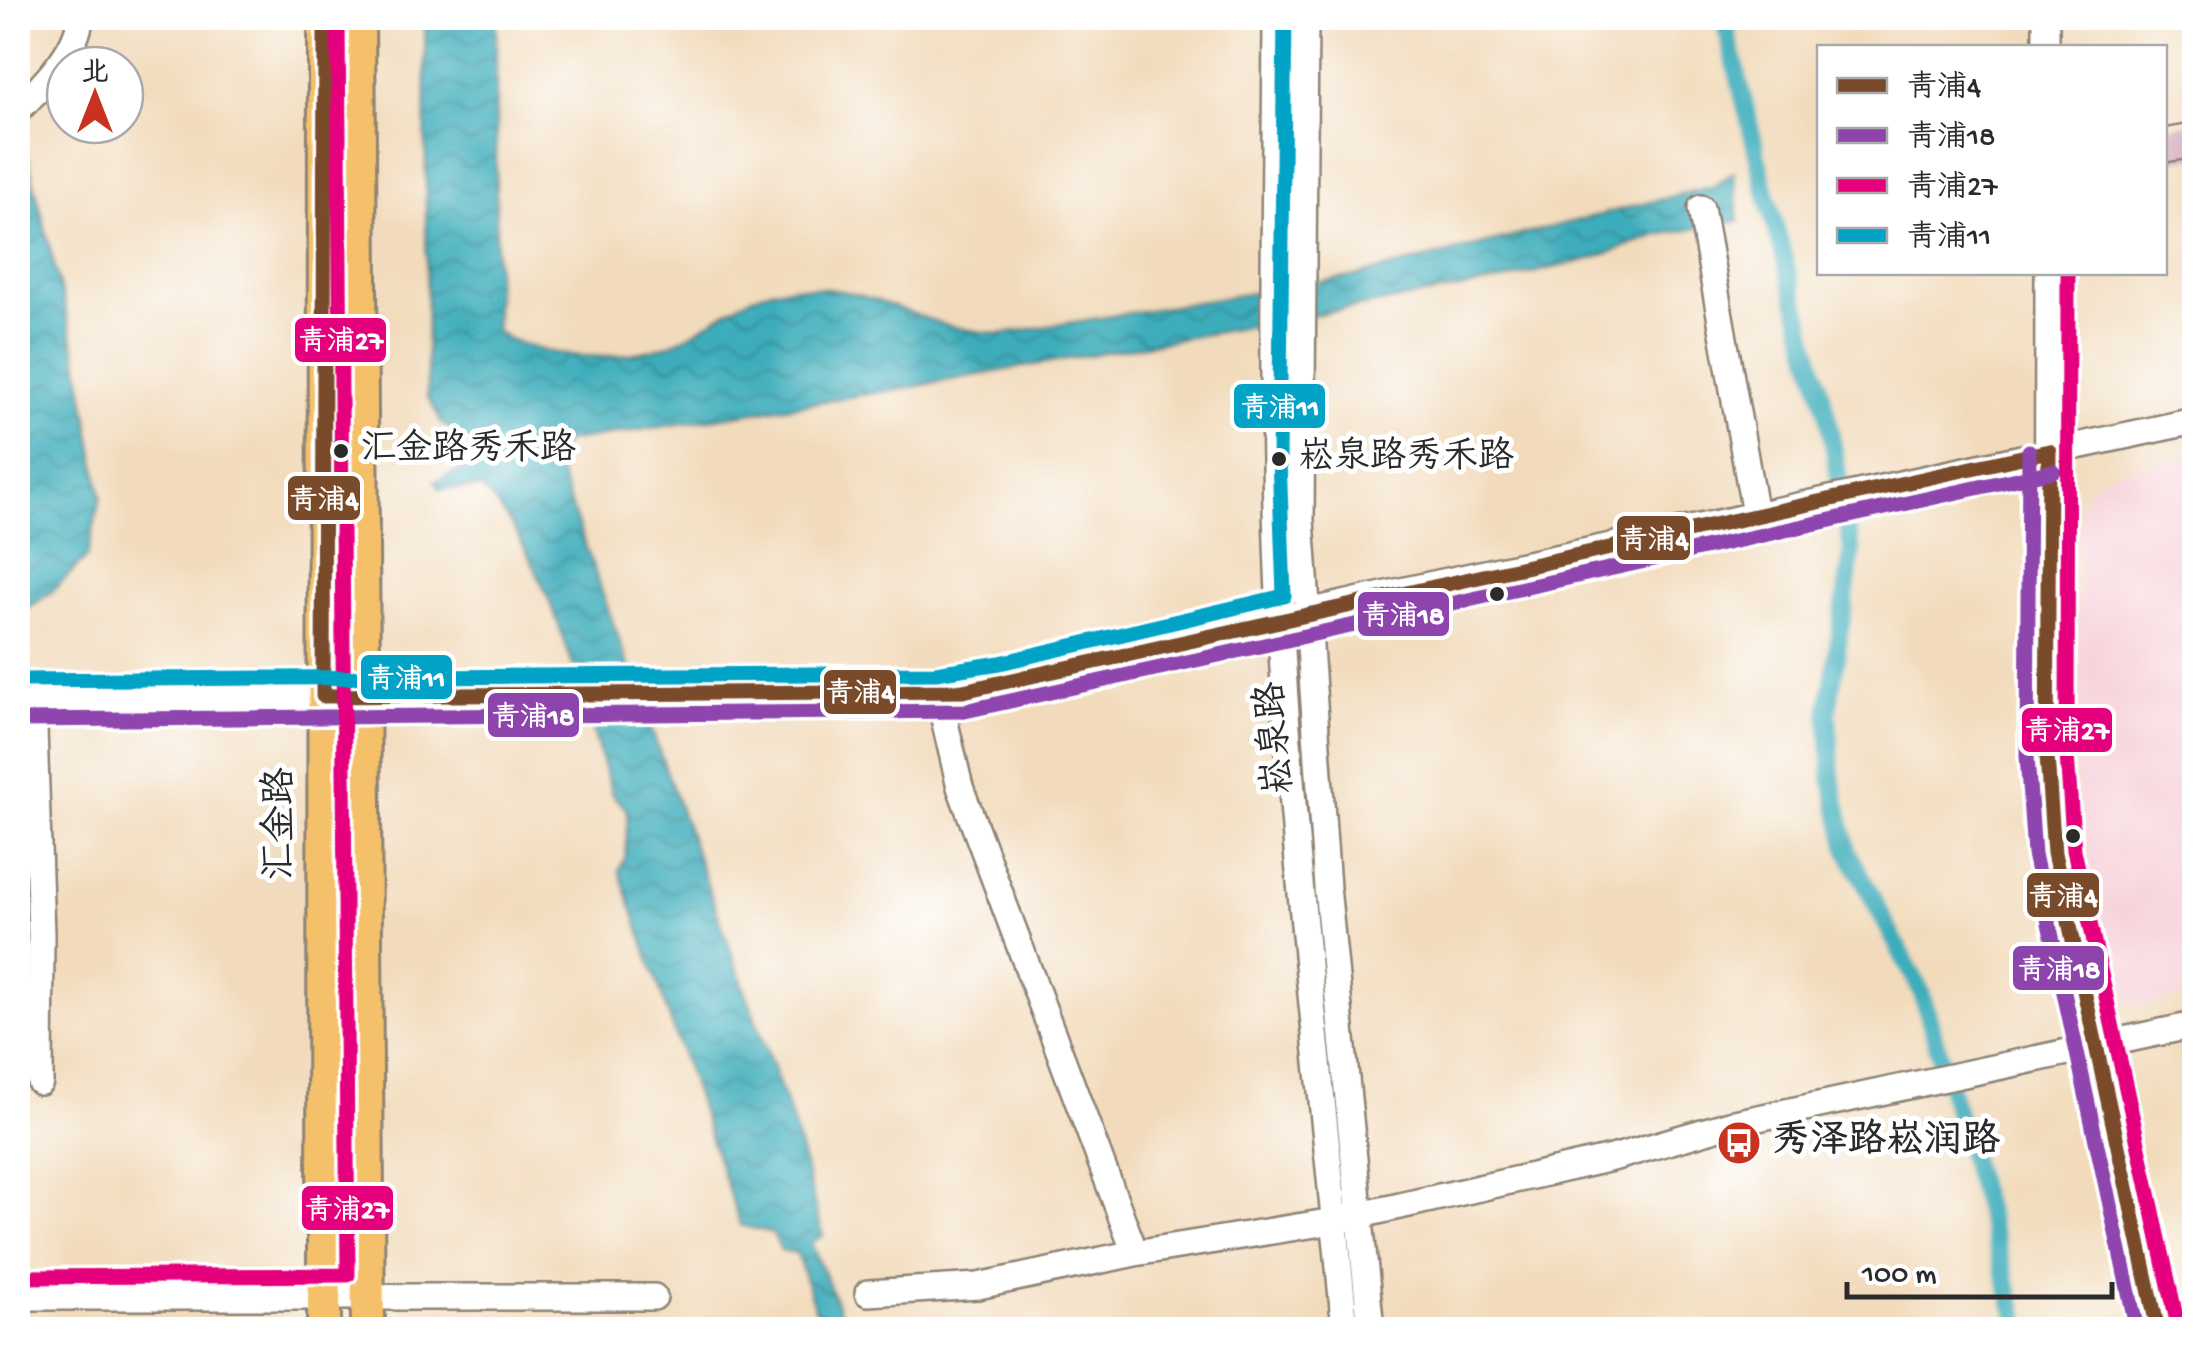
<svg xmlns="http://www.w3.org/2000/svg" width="2212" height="1347" viewBox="0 0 2212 1347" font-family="'Gochi Hand','LXGW WenKai TC',sans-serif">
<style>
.built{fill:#f6cfd7}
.water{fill:url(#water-waves);stroke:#346c73;stroke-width:2.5}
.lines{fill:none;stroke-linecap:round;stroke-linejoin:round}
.canal{stroke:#3eadbb;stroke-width:18}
.building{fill:#ca97ab}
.minor-casing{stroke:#8e8374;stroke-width:30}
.major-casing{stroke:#8e8374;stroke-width:38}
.minor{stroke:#fff;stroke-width:25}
.major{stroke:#f4c16b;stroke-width:32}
.bus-1-casing{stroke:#fff;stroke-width:22}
.bus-2-casing{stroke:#fff;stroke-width:22}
.bus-3-casing{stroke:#fff;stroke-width:22}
.bus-4-casing{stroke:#fff;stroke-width:22}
.bus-1{stroke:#7a4b2a;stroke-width:15}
.bus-2{stroke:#8e44ad;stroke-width:15}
.bus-3{stroke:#e5007d;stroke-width:15}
.bus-4{stroke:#02a3c6;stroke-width:15}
.bus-dot{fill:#2b2b2b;stroke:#fff;stroke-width:4}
.labels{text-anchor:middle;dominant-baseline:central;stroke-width:10;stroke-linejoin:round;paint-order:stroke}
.bus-label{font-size:36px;fill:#2b2b2b;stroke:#fff;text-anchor:start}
.street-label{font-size:38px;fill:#2b2b2b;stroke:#fff}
.poi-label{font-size:38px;font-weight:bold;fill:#2b2b2b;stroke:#fff;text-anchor:start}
.line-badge{stroke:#fff;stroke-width:4}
.badge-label{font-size:28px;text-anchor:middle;font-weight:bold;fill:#fff}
</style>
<defs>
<pattern id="water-waves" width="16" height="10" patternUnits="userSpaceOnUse" patternTransform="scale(2.5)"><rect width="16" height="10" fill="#3eadbb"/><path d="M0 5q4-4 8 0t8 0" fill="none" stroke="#348d98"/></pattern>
</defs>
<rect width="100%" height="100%" fill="#fff"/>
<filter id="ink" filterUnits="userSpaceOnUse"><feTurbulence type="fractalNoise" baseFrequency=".01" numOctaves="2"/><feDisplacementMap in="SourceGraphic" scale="20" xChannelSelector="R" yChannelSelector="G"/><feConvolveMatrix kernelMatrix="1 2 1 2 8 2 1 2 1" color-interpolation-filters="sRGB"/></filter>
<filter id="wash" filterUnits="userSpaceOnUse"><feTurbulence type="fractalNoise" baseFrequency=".0048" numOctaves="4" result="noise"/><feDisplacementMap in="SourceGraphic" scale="40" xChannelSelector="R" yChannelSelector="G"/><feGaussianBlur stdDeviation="2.25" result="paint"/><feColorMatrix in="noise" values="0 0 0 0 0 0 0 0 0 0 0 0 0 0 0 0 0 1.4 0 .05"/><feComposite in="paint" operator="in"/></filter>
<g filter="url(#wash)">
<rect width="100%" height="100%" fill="#f2dbbc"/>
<path class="built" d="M2194,455V995L2142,1006L2123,1002L2112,991L2081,856L2075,759L2079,506L2094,483L2111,473Z"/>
<path class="water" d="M425,18H496V331C543,361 623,364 675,342C712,326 749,287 791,287C853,286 884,304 939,323C958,330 980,331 1000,334L1357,276L1714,186L1734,172L1739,221L1658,235L1594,258L1492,283L900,389L564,442L555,461L794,1126L823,1236L811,1242L847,1329H821L797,1253L781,1250L772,1233L740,1225L619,870L625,857L628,810L612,794C583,703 549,555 482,488L440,489L435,481L478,463L479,451L442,423L427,396Z
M18,118L79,365L101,496L87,557L50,593L18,615Z"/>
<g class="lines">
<path class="canal" d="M1724,18L1766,193L1827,412L1852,551L1828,713L1832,780L1848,851L1921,991L2021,1330"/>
</g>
<g id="blocks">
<path class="building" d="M2194,123V158L2164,163V128Z"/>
</g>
</g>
<g filter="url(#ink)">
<use href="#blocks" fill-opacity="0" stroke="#8e8374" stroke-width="2.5"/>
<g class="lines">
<defs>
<path id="minor" d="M1276,18C1275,216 1270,416 1280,615C1292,854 1323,1091 1345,1330
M1305,18L1301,520L1327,887L1371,1330
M2046,18V48
M18,110C40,88 78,51 80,18
M1701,208L1755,514
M2048,272L2047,756L2054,853L2158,1330
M938,693L960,787L1135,1253
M18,700L963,691L1387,594L2194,421
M33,700L41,934L40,1082
M868,1293L978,1286L1135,1253L1334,1221L1616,1157L1730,1124L2194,1025
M18,1297H654"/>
<path id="major" d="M358,18L368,1330
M324,1330L325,18"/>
</defs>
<use href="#minor" class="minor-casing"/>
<use href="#major" class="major-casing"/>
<use href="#minor" class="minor"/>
<use href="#major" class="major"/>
<defs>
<path id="bus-1" d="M325,18L323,696L963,691L2049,451
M2049,451L2047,756L2054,853L2158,1330"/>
<path id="bus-2" d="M2029,451L2027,756L2034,854L2137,1330
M18,720L965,711L2053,471"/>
<path id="bus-3" d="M2068,272L2067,755L2074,850L2178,1326
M18,1277L348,1275L338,18"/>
<path id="bus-4" d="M18,680L936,673L1000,663L1284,596L1279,458L1285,18"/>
</defs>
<use href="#bus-1" class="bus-1-casing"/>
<use href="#bus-2" class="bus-2-casing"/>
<use href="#bus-3" class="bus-3-casing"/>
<use href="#bus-4" class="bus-4-casing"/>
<use href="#bus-1" class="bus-1"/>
<use href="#bus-2" class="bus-2"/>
<use href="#bus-3" class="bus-3"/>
<use href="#bus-4" class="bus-4"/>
</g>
</g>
<defs>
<symbol id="bus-disc" viewBox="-11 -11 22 22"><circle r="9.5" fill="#c8321e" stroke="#fff"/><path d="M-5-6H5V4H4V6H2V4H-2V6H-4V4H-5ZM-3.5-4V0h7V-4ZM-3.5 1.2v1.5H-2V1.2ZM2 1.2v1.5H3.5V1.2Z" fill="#fff"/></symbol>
</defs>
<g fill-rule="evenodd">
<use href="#bus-disc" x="1714" y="1118" width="50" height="50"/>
</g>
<g class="bus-dot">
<circle cx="341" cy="451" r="9"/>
<circle cx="1279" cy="459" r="9"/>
<circle cx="1497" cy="594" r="9"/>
<circle cx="2073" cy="836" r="9"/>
</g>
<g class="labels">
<g class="bus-label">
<text x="360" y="451">汇金路秀禾路</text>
<text x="1298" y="459">崧泉路秀禾路</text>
</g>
<g class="street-label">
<text transform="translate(1278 738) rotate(-95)">崧泉路</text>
<text transform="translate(283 824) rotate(-90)">汇金路</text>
</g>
<g class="poi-label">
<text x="1772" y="1143">秀泽路崧润路</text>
</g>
</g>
<g class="line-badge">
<rect x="293" y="316" width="95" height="48" rx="10" fill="#e5007d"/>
<rect x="1232" y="382" width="95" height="48" rx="10" fill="#02a3c6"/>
<rect x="286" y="474" width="76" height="48" rx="10" fill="#7a4b2a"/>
<rect x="1615" y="514" width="77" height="48" rx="10" fill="#7a4b2a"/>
<rect x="1356" y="590" width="95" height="48" rx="10" fill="#8e44ad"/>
<rect x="359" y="653" width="95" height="48" rx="10" fill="#02a3c6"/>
<rect x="822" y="668" width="76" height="48" rx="10" fill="#7a4b2a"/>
<rect x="486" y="691" width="95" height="48" rx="10" fill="#8e44ad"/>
<rect x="2020" y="706" width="94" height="48" rx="10" fill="#e5007d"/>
<rect x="2025" y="871" width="76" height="48" rx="10" fill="#7a4b2a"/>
<rect x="2011" y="944" width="95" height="48" rx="10" fill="#8e44ad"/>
<rect x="300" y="1184" width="95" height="48" rx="10" fill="#e5007d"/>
</g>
<g class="badge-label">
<text x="341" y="349">青浦27</text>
<text x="1280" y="416">青浦11</text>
<text x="324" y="508">青浦4</text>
<text x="1654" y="548">青浦4</text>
<text x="1403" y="624">青浦18</text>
<text x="406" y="687">青浦11</text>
<text x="860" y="701">青浦4</text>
<text x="533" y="725">青浦18</text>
<text x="2067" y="739">青浦27</text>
<text x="2063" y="905">青浦4</text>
<text x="2059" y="978">青浦18</text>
<text x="347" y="1218">青浦27</text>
</g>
<rect width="2212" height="1347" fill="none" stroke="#fff" stroke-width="60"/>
<rect x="1817" y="45" width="350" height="230" fill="#ffffff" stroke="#aaaaaa" stroke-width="2.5"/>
<rect x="1837" y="78" width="50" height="15" fill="#7a4b2a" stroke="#aaaaaa" stroke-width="2.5"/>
<text x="1907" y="95" font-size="30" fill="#2b2b2b">青浦4</text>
<rect x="1837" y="128" width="50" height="15" fill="#8e44ad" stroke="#aaaaaa" stroke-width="2.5"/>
<text x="1907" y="145" font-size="30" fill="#2b2b2b">青浦18</text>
<rect x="1837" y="178" width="50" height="15" fill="#e5007d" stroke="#aaaaaa" stroke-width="2.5"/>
<text x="1907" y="195" font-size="30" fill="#2b2b2b">青浦27</text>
<rect x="1837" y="228" width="50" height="15" fill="#02a3c6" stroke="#aaaaaa" stroke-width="2.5"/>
<text x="1907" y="245" font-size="30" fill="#2b2b2b">青浦11</text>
<g transform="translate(95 95)"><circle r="48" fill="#ffffff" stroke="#aaaaaa" stroke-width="2.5"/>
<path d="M0-8L18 38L0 25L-18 38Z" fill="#c8321e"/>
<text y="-15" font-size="28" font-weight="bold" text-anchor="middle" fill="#2b2b2b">北</text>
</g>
<path d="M1847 1282v15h265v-15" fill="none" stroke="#2b2b2b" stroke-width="5"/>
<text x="1862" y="1282" font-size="30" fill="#2b2b2b" stroke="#ffffff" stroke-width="8" paint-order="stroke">100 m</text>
</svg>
